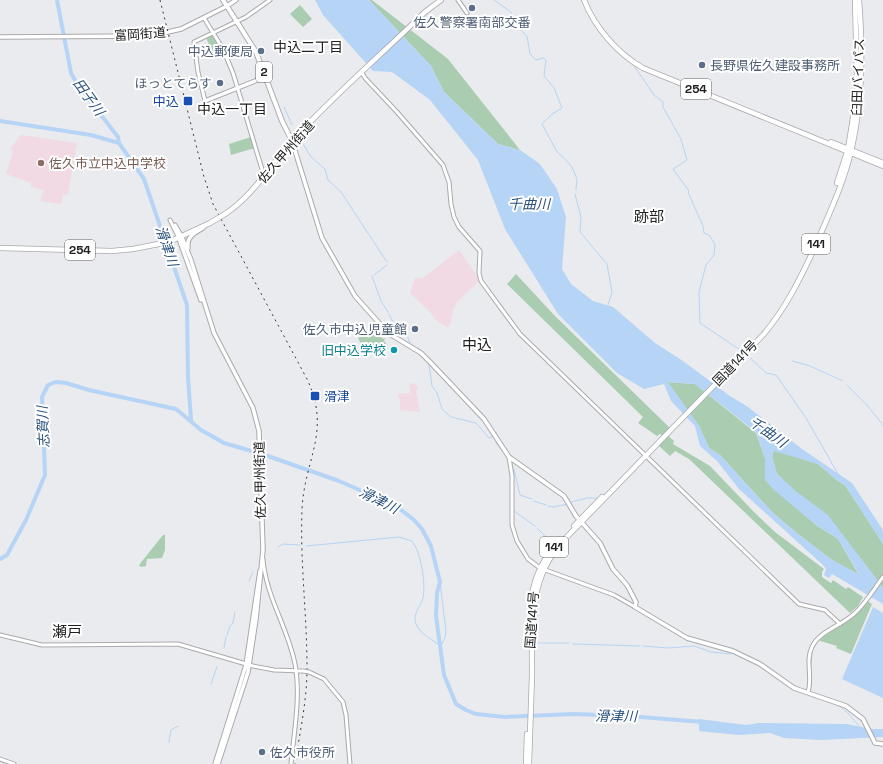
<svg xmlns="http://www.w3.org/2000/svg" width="883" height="764" viewBox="0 0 883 764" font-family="'Space Grotesk','Noto Sans JP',sans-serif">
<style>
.education{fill:#f2dae4}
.green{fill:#aacdb1}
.water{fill:#b6d4f5;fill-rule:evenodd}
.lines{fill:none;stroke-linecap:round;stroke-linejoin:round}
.stream{stroke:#b6d4f5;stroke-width:1}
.river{stroke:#b6d4f5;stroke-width:4}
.tertiary-casing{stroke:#aaaaad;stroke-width:5}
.secondary-casing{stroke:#aaaaad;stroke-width:5.5}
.primary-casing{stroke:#aaaaad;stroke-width:6}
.trunk-casing{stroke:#aaaaad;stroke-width:6}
.tertiary{stroke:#fff;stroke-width:3}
.secondary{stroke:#fff;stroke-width:3.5}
.primary{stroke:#fff;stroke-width:4}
.trunk{stroke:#fff;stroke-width:4.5}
.rail{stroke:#3b3c3c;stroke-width:1;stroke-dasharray:2 4;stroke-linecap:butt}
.tertiary-bridge-casing{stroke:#aaaaad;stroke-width:5;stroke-linecap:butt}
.trunk-bridge-casing{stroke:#aaaaad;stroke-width:6;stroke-linecap:butt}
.tertiary-bridge{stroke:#fff;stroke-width:3}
.trunk-bridge{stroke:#fff;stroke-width:4.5}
.service-dot{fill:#5c6f8a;stroke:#fff;stroke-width:1.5}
.transit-dot{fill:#1a4fb4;stroke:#fff;stroke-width:1.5}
.education-dot{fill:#8d6e63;stroke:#fff;stroke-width:1.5}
.culture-dot{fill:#0f9aa8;stroke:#fff;stroke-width:1.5}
.labels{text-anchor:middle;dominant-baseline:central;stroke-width:4;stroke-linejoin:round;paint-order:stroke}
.shield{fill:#fff;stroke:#636464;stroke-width:1}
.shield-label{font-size:12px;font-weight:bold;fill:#202121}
.service-label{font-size:13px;fill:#4e5e75;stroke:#fff;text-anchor:end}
.street-label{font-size:13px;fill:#202121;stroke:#fff}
.transit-label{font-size:13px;fill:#164399;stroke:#fff;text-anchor:end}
.education-label{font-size:13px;fill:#785e54;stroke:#fff;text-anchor:start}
.culture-label{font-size:13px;fill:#0d838f;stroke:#fff;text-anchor:end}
.neighbourhood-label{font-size:14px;fill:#202121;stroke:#fff}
.water-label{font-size:14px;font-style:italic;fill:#28517c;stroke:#fff}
.quarter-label{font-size:15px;fill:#202121;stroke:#fff}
</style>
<rect width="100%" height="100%" fill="#eaebee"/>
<path class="education" d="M21,135L77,143L68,195H63L61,204L40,201L44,190L31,187V183L6,174L13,151L10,149Z
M459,250L480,280L457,302L453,310L451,322L448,328L437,321L429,311L410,293L415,278H423Z
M414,383L418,387L416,392L420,412L400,410V400L398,394L410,393L409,384Z"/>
<path class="green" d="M369,0H372L448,59L520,150L498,144L444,92L431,66Z
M300,5L312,19L303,27L290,14Z
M212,35L222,48L213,52L206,38Z
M251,137L255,148L231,155L229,144Z
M516,274L554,315L670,428L665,433L674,441L673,444L710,466L755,513L775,532L824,569L822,572V577L831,583L833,580L846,589L848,587L863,597L858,606L850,613L689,459L675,451L670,456L659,446L666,438L660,434L657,436L638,423L643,417L507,284Z
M378,326L382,330L378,334L383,339L385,338L384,341L388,346L384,349L366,354L358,338Z
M667,382L695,384L756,433L765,458V480L816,525L838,539L859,575L832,560L798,534L773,513L720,455L709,448L699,426Z
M774,450L818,464L838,481L845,485L883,544V588L858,555L777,474L772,457Z
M163,535H165V550L162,558L147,559L146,566L141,567L139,565Z
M867,601L872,604L851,654L836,648L837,646L820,641L824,636L854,616Z"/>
<path class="water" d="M315,0H369L431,66L444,92L498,144L520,150L540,164L557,189L566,217L562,269L571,284L593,301L613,307L655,343L683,361L730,396L748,407L802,449L852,483L883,530V544L845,485L838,481L818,464L774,451L772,457L777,474L797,492L828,515L883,588V604L832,574L829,578L824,575L826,569L824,566L739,489L717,461L700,446L695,426L671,401L664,384L644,389L617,373L558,314L505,229L478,160L430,100L392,72L373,71L323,15ZM668,382L695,384L756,432L765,458V480L774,490L816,525L838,539L859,574L832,560L798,534L773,513L720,455L709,448L699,426Z
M873,607L883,613V698L842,679Z
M699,719L746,725L759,723L847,724L871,729H883V737L821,740L784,738L770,733L738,735L699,731Z"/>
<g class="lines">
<path class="stream" d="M494,0L511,12L513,23L527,36L530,54L536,60L543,58L546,60L544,76L554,88L562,108L552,114L542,124L557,152L566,160L572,167L577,179L576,190
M634,66L654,95L663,102V107L681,139L687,160L673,169L689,191L688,192L703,226L704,233L709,235L715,244L714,255L706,265L699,292L700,323L743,352
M284,107L292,125
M302,142L311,157L325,169L328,180L341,192L387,262
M575,194L581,217L580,232L607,264L612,292L608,305
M374,275L387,265
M372,276L381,301L388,312
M389,314L396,328L407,335L410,343
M418,348L421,350
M746,354L766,373L776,375L806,418L838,474
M792,361L810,366L843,381
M429,364L432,386L437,393L442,409L451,417L476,423L489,438L493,436
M847,385L867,405L883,425
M496,443L502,450
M514,469L520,495L532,499
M534,501L546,505
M571,502L587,498H596
M548,506L553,507L568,504
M514,511L535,526
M537,528L544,535L551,547
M306,546L399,537L412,541C421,552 426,584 423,598C420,608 411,615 417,626C421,634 434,641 441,646L445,638L446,631L440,582
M278,547L283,544L300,545
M549,564L556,555
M249,581L253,572
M538,599L536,643H569
M227,635L230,626L233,623L235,612
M573,644L640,646
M643,646L669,648L694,646L711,652L731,654
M224,648L226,637
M211,684L217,667
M836,704L846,711L860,727
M169,742L171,730L178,726"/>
<path class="river" d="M57,0L71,73L77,84L118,137L119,143
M0,121L91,135L119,143L144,179L187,305L188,377L191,420
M0,559L7,555L26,520L45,475L42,397L48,385L56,382L66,383L89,390L176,409L201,430L224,443L265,455L339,481L396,506L414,520L422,529L431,546L440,582L437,593L436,616L444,675L456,704L466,710L476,714L505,717L574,714L628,716L703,722"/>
<defs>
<path id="tertiary" d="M458,0L467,13
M204,18L223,49L233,73L264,176
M362,73L365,78L397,112L443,165L449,182L451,204L454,217L459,227L480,251L479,273L481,281L520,334L799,604L825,610L840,624
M205,101L198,72L194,42L246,17L270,0
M170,220L178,236
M175,225L181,235
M509,457L512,476V525L517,541L528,559L540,568L614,595L635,607
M263,559C266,597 288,628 295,664C301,696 294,732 291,764
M0,635L42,645L178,644L253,666L274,670L303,671
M309,672L324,679L343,702L346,715L350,764
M808,692C813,678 805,661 812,647C819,631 843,625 855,613C866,603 874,589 883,577
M0,759L14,764"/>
<path id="secondary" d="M0,37L150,36L181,29L227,6L236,0
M205,101L265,77
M292,141L322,238L355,296L388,333L421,353L430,362L484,419L509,457L564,496L576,516L600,543L613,569L627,585L636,602L635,607L687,638L733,651L760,664L794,688L846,706L863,719L875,743L883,744
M181,235L191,260L214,333L253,408L259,431L263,550L256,619L248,672L218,764
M178,236L201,300
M188,248C186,237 194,233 203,228
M215,764L246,665L260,571"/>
<path id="primary" d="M223,0L256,52L282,121L292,141"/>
<path id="trunk" d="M584,0C595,28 618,54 643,68L883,166
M855,0L857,78
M831,142L883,163
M837,183L848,149L856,99
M225,214C254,195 270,165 293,140C334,95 381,55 425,12L441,0
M0,248L112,251L133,249L169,242L210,223
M574,526L602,497
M530,608C532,586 540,563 555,546
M526,764L527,734
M529,764C530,734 531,705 532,675C532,628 528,580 562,542L763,335C786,308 800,279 815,247C828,216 844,183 851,151C863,102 863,50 859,0"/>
</defs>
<use href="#tertiary" class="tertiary-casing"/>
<use href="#secondary" class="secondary-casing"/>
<use href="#primary" class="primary-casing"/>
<use href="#trunk" class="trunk-casing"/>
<use href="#tertiary" class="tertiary"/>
<use href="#secondary" class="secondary"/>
<use href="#primary" class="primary"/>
<use href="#trunk" class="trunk"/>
<path class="rail" d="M160,0L204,177L213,204L307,379C332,432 304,459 302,510C300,562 307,615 307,668C307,700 300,732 295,764"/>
<defs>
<path id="tertiary-bridge" d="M303,671L309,672"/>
<path id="trunk-bridge" d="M210,223L225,214"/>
</defs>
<use href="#tertiary-bridge" class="tertiary-bridge-casing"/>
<use href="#trunk-bridge" class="trunk-bridge-casing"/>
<use href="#tertiary-bridge" class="tertiary-bridge"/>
<use href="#trunk-bridge" class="trunk-bridge"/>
</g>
<g class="service-dot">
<circle cx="472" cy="8" r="4"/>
<circle cx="261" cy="51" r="4"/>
<circle cx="702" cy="65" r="4"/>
<circle cx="220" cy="83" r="4"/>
<circle cx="415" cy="329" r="4"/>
<circle cx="262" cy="752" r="4"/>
</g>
<g class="transit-dot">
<rect x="183" y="96" width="10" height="10" rx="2"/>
<rect x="310" y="391" width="10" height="10" rx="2"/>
</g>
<circle class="education-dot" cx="41" cy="163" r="4"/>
<circle class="culture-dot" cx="394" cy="350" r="4"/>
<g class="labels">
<g class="shield">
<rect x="256" y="62" width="16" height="20" rx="3"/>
<rect x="681" y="79" width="30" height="20" rx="3"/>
<rect x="802" y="234" width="28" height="20" rx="3"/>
<rect x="65" y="240" width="30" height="20" rx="3"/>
<rect x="540" y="537" width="28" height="20" rx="3"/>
</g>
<g class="shield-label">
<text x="264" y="72">2</text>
<text x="696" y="89">254</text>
<text x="816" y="244">141</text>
<text x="80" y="250">254</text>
<text x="554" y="547">141</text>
</g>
<g class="service-label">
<text x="472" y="22" text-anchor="middle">佐久警察署南部交番</text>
<text x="253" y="51">中込郵便局</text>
<text x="710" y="65" text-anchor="start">長野県佐久建設事務所</text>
<text x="212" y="83">ほっとてらす</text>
<text x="407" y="329">佐久市中込児童館</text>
<text x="270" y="752" text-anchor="start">佐久市役所</text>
</g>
<g class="street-label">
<text transform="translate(140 34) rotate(-4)">富岡街道</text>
<text transform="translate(858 77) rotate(-88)">臼田バイパス</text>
<text transform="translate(286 152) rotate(-49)">佐久甲州街道</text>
<text transform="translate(735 363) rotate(-46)">国道141号</text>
<text transform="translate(260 480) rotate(-91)">佐久甲州街道</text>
<text transform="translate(532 620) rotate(-86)">国道141号</text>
</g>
<g class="transit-label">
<text x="179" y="101">中込</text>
<text x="324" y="396" text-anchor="start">滑津</text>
</g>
<g class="education-label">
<text x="49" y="163">佐久市立中込中学校</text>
</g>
<g class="culture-label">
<text x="386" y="350">旧中込学校</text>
</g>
<g class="neighbourhood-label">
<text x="308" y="47">中込二丁目</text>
<text x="232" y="109">中込一丁目</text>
</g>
<g class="water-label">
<text transform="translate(89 97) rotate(54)">田子川</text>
<text x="529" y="204">千曲川</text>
<text transform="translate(167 246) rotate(71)">滑津川</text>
<text transform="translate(43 427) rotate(-93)">志賀川</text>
<text transform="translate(768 432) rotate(35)">千曲川</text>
<text transform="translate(379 500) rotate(27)">滑津川</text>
<text transform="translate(616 716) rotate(1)">滑津川</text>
</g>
<g class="quarter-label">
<text x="649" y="216">跡部</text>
<text x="477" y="344">中込</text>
<text x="67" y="631">瀬戸</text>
</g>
</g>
</svg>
